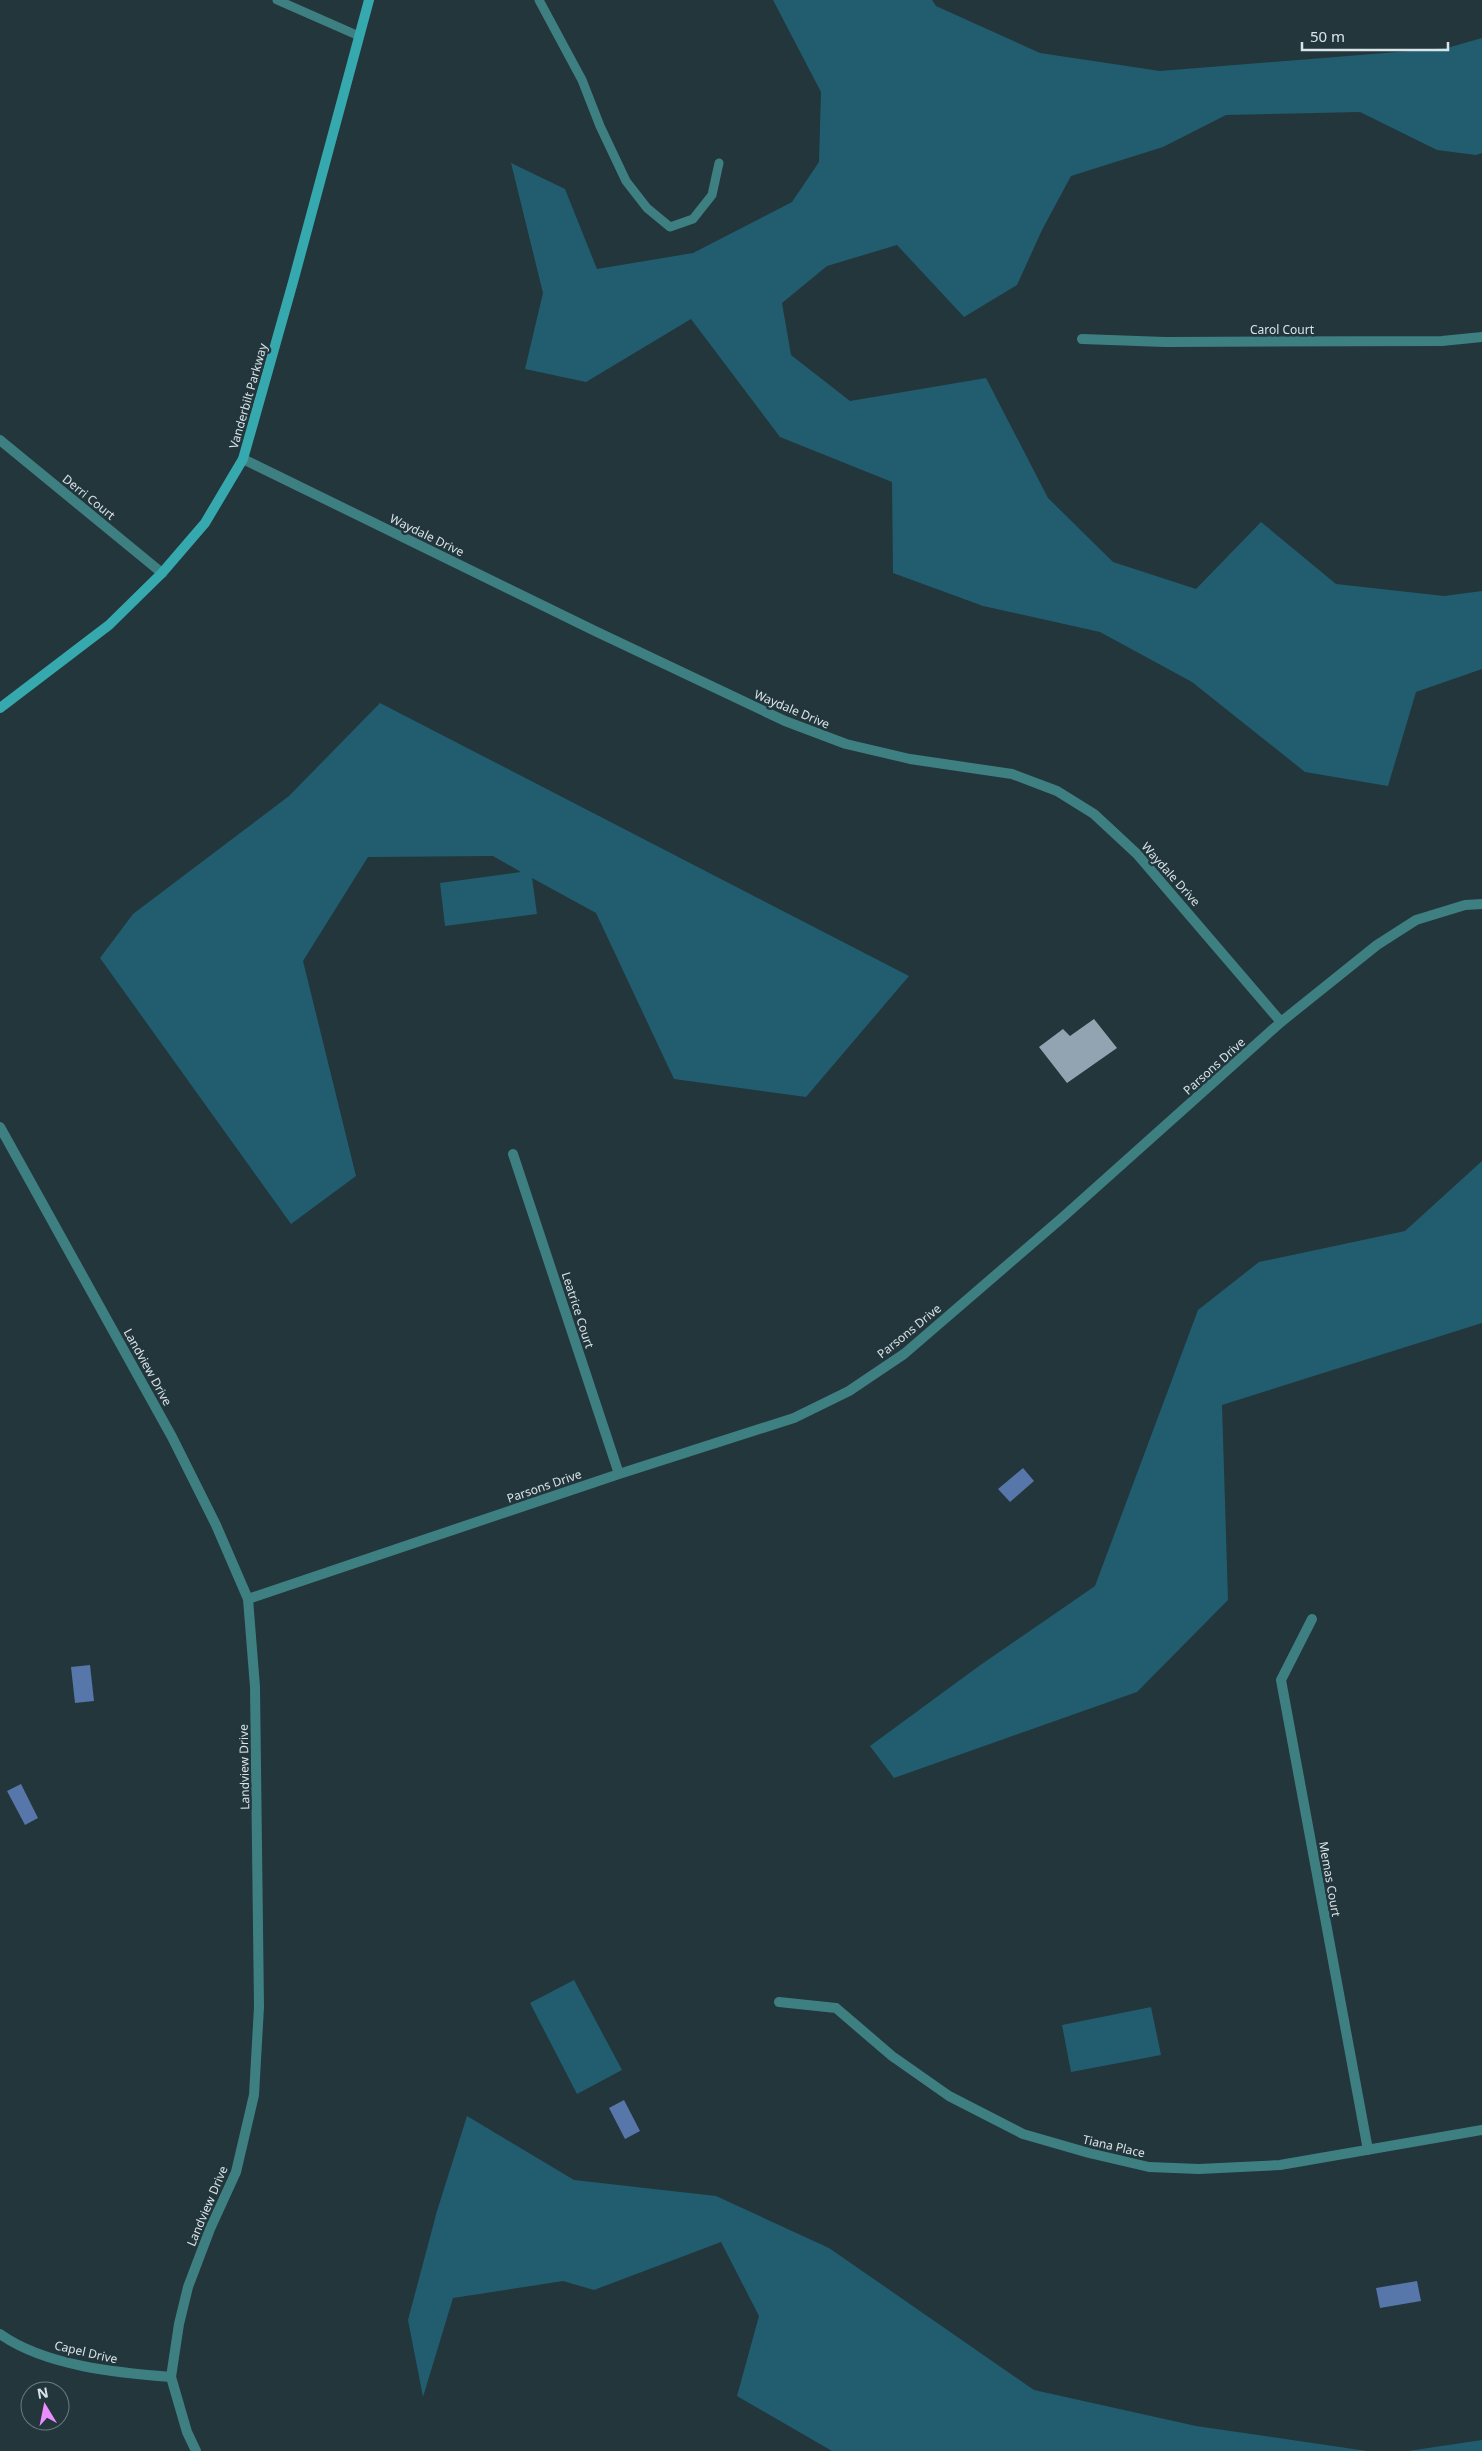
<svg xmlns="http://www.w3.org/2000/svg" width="1482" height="2451" viewBox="0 0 1482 2451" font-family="'Noto Sans',sans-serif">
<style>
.green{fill:#215d6e}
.water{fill:#5776a9}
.building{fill:#92a4b1}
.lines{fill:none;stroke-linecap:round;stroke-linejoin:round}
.service{stroke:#3e7f82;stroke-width:9}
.minor{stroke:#3e7f82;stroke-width:10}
.secondary{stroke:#36a9ae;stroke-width:10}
.labels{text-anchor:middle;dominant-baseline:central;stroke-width:5;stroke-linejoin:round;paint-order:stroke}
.street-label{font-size:12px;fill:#d9e4e8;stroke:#22363c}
</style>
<rect width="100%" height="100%" fill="#22363c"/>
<path class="green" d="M773,0H932L936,6L1040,53L1160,71L1447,48L1482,38V153L1476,155L1437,150L1360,112L1226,115L1163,147L1071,176L1042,230L1017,285L964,317L897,245L827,266L782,303L791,355L850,401L986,378L1048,498L1113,562L1196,589L1261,522L1336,584L1444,596L1482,591V669L1416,692L1388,786L1305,772L1192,682L1100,632L983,606L893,573L892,482L780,437L691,319L586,382L525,369L543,293L511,163L565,189L597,269L693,253L792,202L819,162L821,92Z
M380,703L909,976L806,1097L674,1079L596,913L532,878L537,914L445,926L440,883L521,872L493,856L368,857L303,961L356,1176L291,1224L100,958L133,914L289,796Z
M1482,1161V1323L1222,1405L1228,1600L1137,1692L894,1778L870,1746L979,1666L1095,1586L1198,1310L1259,1262L1405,1231Z
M574,1980L622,2070L577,2094L530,2003Z
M1151,2007L1161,2055L1071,2072L1062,2025Z
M467,2116L574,2180L716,2196L829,2248L1034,2390L1196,2426L1367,2451H832L737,2396L759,2316L721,2242L594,2290L563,2281L453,2298L423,2397L408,2320L437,2211Z
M1482,2440V2451H1408Z"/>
<path class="water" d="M1023,1468L1034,1481L1010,1502L998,1489Z
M90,1665L94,1701L75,1703L71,1667Z
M21,1784L38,1818L25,1825L7,1791Z
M624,2100L640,2131L625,2139L609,2108Z
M1417,2281L1421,2301L1380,2308L1376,2288Z"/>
<path class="building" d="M1094,1019L1117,1048L1067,1083L1039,1047L1063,1029L1070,1036Z"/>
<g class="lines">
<path class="service" d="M277,0L359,36
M539,0L582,80L600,126L626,181L647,208L670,227L693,219L712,195L719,163"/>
<path class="minor" d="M1082,339L1165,342L1442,341L1482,337
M0,440L162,573
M243,459L595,631L785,721L846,744L910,759L1012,774L1057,791L1094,814L1137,854L1281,1022
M0,1127L172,1437L216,1525L248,1599L255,1687L259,2007L254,2095L236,2172L210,2229L188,2287L179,2324L171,2377L187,2432L196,2451
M513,1154L619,1474
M248,1599L619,1474L794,1418L849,1391L904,1354L1063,1217L1281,1022L1377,945L1416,920L1465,905L1482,904
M1312,1619L1281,1680L1368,2150
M779,2002L836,2008L892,2056L949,2096L1023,2134L1089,2153L1149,2167L1199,2169L1280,2165L1482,2130
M0,2334C45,2366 118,2373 171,2377"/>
<path class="secondary" d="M0,708L109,625L162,573L205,523L243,459L293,282L369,0"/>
</g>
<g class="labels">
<g class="street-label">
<text x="1282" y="329">Carol Court</text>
<text transform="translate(248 396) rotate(-74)">Vanderbilt Parkway</text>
<text transform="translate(89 497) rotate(39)">Derri Court</text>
<text transform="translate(427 535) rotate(26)">Waydale Drive</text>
<text transform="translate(792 709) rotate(23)">Waydale Drive</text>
<text transform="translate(1171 874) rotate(48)">Waydale Drive</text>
<text transform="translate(1214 1066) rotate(-42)">Parsons Drive</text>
<text transform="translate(578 1310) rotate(72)">Leatrice Court</text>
<text transform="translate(909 1331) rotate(-39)">Parsons Drive</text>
<text transform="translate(148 1367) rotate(61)">Landview Drive</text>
<text transform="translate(544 1486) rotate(-19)">Parsons Drive</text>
<text transform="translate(244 1767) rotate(-91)">Landview Drive</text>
<text transform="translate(1330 1879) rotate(80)">Memas Court</text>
<text transform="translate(1114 2146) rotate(13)">Tiana Place</text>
<text transform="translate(207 2206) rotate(-67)">Landview Drive</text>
<text transform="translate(86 2352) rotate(13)">Capel Drive</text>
</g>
</g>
<g transform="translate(45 2406) rotate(350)"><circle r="24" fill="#22363c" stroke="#6b7c81"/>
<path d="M0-4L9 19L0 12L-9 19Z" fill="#ea8dfd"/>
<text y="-8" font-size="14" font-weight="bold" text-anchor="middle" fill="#d9e4e8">N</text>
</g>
<path d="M1302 42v8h146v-8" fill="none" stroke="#d9e4e8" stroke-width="2.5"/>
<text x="1310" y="42" font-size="15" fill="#d9e4e8" stroke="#22363c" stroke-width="4" paint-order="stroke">50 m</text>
</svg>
